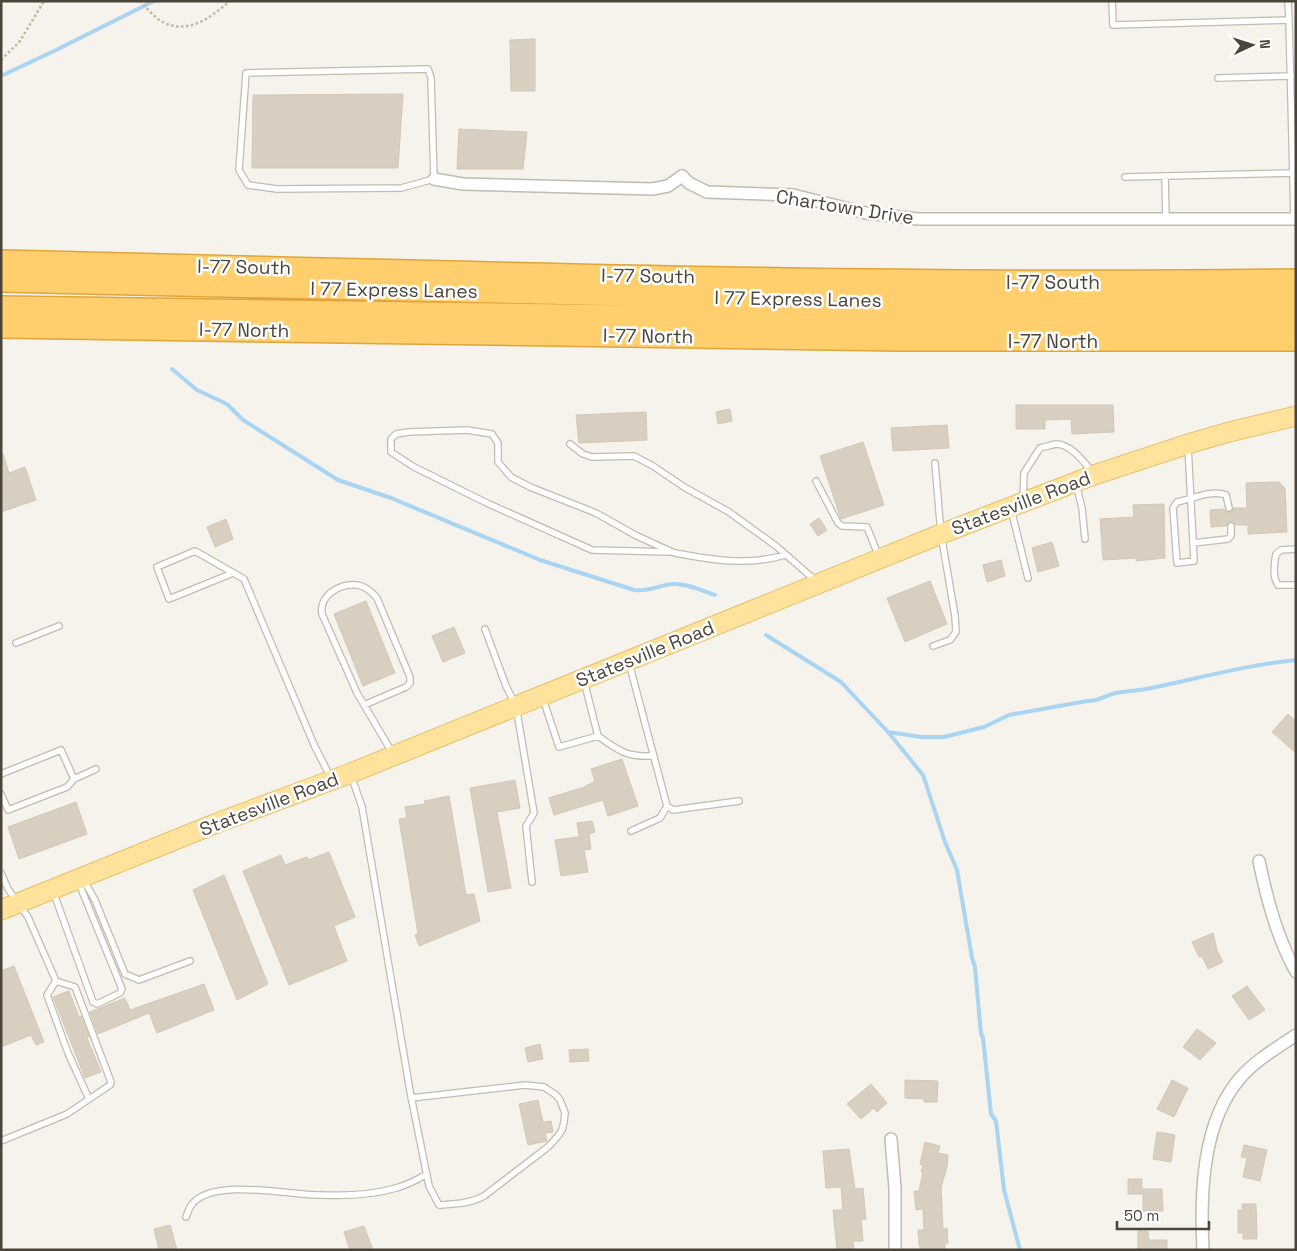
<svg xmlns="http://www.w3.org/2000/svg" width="1297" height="1251" viewBox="0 0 1297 1251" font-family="'Space Grotesk',sans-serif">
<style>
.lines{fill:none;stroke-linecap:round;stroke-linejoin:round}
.stream{stroke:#a9d4f2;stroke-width:4}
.building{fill:#d8cfc1;stroke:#d3c7b4}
.lane-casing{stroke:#c2bbae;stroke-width:8}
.street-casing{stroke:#c2bbae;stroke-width:14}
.primary-casing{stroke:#e6c16a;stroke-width:21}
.highway-casing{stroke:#e0a43c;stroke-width:24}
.path{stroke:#c4b79f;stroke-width:2.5;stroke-dasharray:2.5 2.5;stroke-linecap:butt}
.lane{stroke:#fff;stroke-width:5.5}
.street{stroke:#fff;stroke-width:11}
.primary{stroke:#ffe39c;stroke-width:19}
.highway{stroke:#ffcf6e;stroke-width:21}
.labels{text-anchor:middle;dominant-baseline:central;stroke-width:5;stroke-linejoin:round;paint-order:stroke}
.street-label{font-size:19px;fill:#4b4439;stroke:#fff}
</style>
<rect width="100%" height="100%" fill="#f6f3ec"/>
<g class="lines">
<path class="stream" d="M1,76L54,51L154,1
M172,369L197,390L227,404L243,420L338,480L391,498L540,560L634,590C648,592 660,585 673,584C687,583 702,591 715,595
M766,635L841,682L888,732L923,775L945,842L957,870L972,958L975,967L981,1034L983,1038L991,1114L996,1121L1004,1190L1020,1250
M888,732L921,737H944L984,727L1009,715L1087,701C1097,702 1106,695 1116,693C1126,691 1136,691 1146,689C1196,679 1245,665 1296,660"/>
</g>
<path class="building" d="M535,39V91H511L510,40Z
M403,94L398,168H252L253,95Z
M459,129L527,132L523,169H457Z
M1016,405H1113L1114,432L1072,434L1071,419L1045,420V429H1016Z
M730,409L732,421L718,424L716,412Z
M646,412L647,440L579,443L576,415Z
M947,425L949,448L893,451L891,428Z
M863,442L884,505L841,519L820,456Z
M3,454L9,473L25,467L36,500L1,512V455Z
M1279,482L1285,488L1287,532L1248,534V525H1236L1231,521L1228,522L1226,526L1211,527L1210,510L1224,509L1226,512L1230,513L1234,508H1247L1246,483Z
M1164,504L1165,558L1136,561V558L1103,560L1100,519L1134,517L1133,505Z
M819,518L827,530L818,536L810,524Z
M226,519L233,539L215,547L207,527Z
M1052,542L1059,566L1038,572L1032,548Z
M1001,560L1005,576L987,582L983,565Z
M930,581L947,624L905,642L887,598Z
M366,601L395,673L363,686L334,614Z
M454,627L465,653L443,662L432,636Z
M1288,714L1296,721V753L1272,732Z
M622,759L638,806L608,816L603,800L554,815L549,798L584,787L595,781L591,769Z
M515,780L520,808L497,812L511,888L488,892L470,788Z
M449,796L466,895L474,894L480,921L419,946L415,935L418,934L399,819L407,818L405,807L425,804L424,801Z
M76,802L87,834L19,859L8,827Z
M592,821L595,832L589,834L591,849L584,850L588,872L561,876L555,840L579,837L577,823Z
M329,852L355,917L334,926L347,961L289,985L243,871L281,855L285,865L307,857L308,860Z
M224,875L268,984L237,1000L193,890Z
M1213,933L1217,950L1223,962L1208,969L1202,956L1199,957L1192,942Z
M14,966L44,1042L36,1045L31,1035L1,1047V971Z
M204,984L214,1010L157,1033L149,1013L98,1034L90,1012L125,998L130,1010Z
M1247,986L1265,1010L1249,1020L1232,996Z
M69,991L79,1017L81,1016L89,1037L87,1038L101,1072L85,1078L53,997Z
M1197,1029L1216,1043L1200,1060L1183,1047Z
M540,1044L543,1059L528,1062L525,1048Z
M588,1049L589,1061L570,1062L569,1050Z
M905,1080L938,1081L937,1102H924V1099L905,1098Z
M1172,1080L1188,1088L1174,1117L1157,1109Z
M871,1084L887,1103L877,1112L874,1108L861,1119L847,1104Z
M538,1100L543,1122L551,1121L553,1132L545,1133L547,1141L528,1145L519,1104Z
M1157,1132L1175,1135L1171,1162L1153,1159Z
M925,1142L940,1146L938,1153L948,1155L947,1167L941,1187L943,1229L947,1228L948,1243H945V1250H921L919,1244L918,1230H924L923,1209L916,1210L914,1191H919L923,1172H921L923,1165L920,1164Z
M1244,1145L1267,1150L1260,1181L1243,1177L1247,1158L1241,1157Z
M849,1149L855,1189L863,1188L866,1219L861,1220L863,1241H853L854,1250H837L833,1210H843L841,1187L826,1188L823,1151Z
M1128,1179H1142V1194H1128Z
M1143,1189H1162L1163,1211H1143Z
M1242,1204H1256L1257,1239H1243V1233H1238V1210H1242Z
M170,1225L177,1250H159L154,1229Z
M364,1226L373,1250H350L344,1232Z
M1138,1231H1148L1149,1240H1167V1250H1138Z"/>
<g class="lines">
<defs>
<path id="lane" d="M1112,1L1113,25L1289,20L1294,219
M1288,1L1289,20
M428,69L431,78L434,179L401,188L277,189L248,185L239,170L246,73Z
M1218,78L1291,76
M1165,176L1166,220
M1125,177L1293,173
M570,444L583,454L592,457L634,456L653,466L684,487L729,512L776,546L816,581
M1188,446L1194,561L1177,563L1173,508L1177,502C1192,499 1212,489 1226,495L1229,508
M816,481L838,523L842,526L867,527L879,557
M1076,484L1082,508L1085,539
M1023,499L1024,473L1040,448C1045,447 1051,445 1056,444C1071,444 1084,462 1093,473
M1011,509L1028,578
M1193,543L1228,539L1231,536V526
M1296,549L1281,550L1276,554C1274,564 1272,577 1278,585H1296
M672,552L592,550L489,504L414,467L391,452V439L396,434L409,432L467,430L492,434L498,443V462L511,477L530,487L596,513L635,535L672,552L675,553C712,560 748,566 785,555
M233,573L169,599L157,567L195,551L244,579L315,747L331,778
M485,629L506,686L516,706L534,813L526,826L532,882
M16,643L59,626
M933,646L950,640L956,632L955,616L941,534L935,463
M629,663L667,806L673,810L739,801
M543,699L559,747L598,736L584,681
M364,705L406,687L410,683V677L377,598C372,592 366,586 357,585C339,583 319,596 322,614L357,693L393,754
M598,736C619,751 626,757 653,756
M1,774L61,750L74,779
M351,775L362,807L410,1091L429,1186L439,1205C455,1204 469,1204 484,1196L548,1147L558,1136L562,1130L564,1122L565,1113L560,1100L556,1095L544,1087L525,1085L411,1098
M1,794L8,810L67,787L74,779L96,769
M631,831L660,818L667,806
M1,873L8,889L28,917L56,981L75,987L111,1082L110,1085L67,1114L1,1141
M83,879L95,900L125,974L139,980L190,961
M53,891L93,1002L97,1004L120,993L122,989L78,881
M56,981L47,995L68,1053L89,1099
M186,1217C188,1212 189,1207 193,1203C215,1178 289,1195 320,1195C344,1196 373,1195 396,1188C407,1185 417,1180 427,1174"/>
<path id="street" d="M434,179L463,184L652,189L668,186L682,176L689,183L707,192L793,195L866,213L918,219H1296
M1259,861C1267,900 1277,937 1296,972
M891,1139L895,1188V1250
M1203,1250C1200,1194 1202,1121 1241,1077C1256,1060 1277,1048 1296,1035"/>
<path id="primary" d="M1,910L217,823L351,773L941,534L1094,475L1188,444L1229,432L1296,416"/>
<path id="highway" d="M1,261C433,271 864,286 1296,280
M1,281L901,301L1296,300
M1,307L901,320H1296
M1,327L901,340H1296"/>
</defs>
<use href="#lane" class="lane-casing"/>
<use href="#street" class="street-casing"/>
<use href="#primary" class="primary-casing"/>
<use href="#highway" class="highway-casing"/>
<path class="path" d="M140,1C148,9 156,20 167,24C192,33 212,16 230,1
M1,60L20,41L44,1"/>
<use href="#lane" class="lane"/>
<use href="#street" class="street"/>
<use href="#primary" class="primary"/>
<use href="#highway" class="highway"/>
</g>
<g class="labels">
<g class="street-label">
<text transform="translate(845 207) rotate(9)">Chartown Drive</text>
<text transform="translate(244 267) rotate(1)">I-77 South</text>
<text transform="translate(648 276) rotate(1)">I-77 South</text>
<text x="1053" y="282">I-77 South</text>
<text transform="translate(394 290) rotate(1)">I 77 Express Lanes</text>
<text transform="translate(798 299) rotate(1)">I 77 Express Lanes</text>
<text transform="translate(244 330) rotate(1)">I-77 North</text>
<text transform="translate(648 336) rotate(1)">I-77 North</text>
<text x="1053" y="341">I-77 North</text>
<text transform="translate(1021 503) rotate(-21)">Statesville Road</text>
<text transform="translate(645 654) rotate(-22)">Statesville Road</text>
<text transform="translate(269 804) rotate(-21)">Statesville Road</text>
</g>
</g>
<rect width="1297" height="1251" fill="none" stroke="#4b4439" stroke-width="5"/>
<g transform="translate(1252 45) rotate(86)" stroke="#ffffff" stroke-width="4" paint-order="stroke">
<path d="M0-4L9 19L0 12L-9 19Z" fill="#4b4439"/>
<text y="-8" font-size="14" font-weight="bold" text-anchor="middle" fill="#4b4439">N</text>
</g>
<path d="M1117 1221v8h92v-8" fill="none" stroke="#4b4439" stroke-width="2.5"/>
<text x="1124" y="1221" font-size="15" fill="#4b4439" stroke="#ffffff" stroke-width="4" paint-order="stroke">50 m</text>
</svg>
